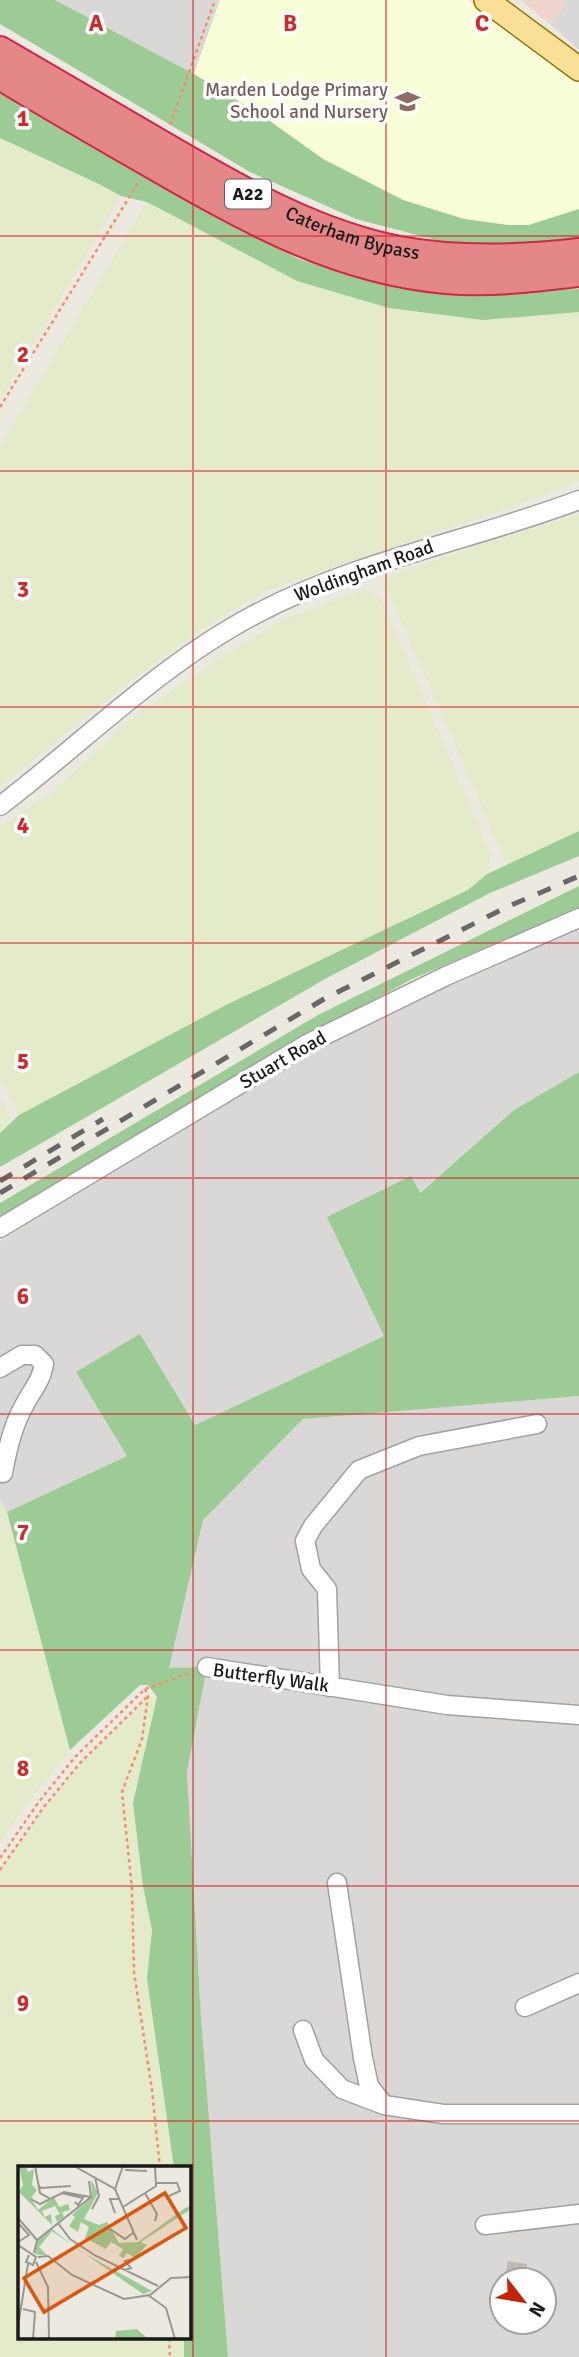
<svg xmlns="http://www.w3.org/2000/svg" width="579" height="2357" viewBox="0 0 579 2357" font-family="Signika,sans-serif">
<style>
.residential{fill:#d9d8d7;fill-rule:evenodd}
.commercial{fill:#eed5ce}
.education{fill:#f8fed7}
.farmland{fill:#e4ebcb}
.forest{fill:#9ccb95}
.building{fill:#c0b9b0}
.lines{fill:none;stroke-linecap:round;stroke-linejoin:round}
.minor-casing{stroke:#a1a1a1;stroke-width:21}
.major-casing{stroke:#8e7703;stroke-width:26}
.highway-casing{stroke:#d12645;stroke-width:30}
.path{stroke:#f78d66;stroke-width:2.5;stroke-dasharray:3.5 3.5;stroke-linecap:butt}
.minor{stroke:#fff;stroke-width:18}
.major{stroke:#fadf97;stroke-width:23}
.highway{stroke:#e48789;stroke-width:26}
.rail{stroke:#686868;stroke-width:5;stroke-dasharray:14 14;stroke-linecap:butt}
.grid{fill:none;stroke:#d62828;stroke-width:2;stroke-opacity:0.55}
.labels{text-anchor:middle;dominant-baseline:central;stroke-width:7;stroke-linejoin:round;paint-order:stroke}
.shield{fill:#fff;stroke:#5f5f5f;stroke-width:2}
.shield-label{font-size:18px;font-weight:bold;fill:#1a1a1a}
.education-label{font-size:19px;fill:#785e54;stroke:#fff;text-anchor:end}
.street-label{font-size:19px;fill:#1a1a1a;stroke:#fff}
.inset-road{fill:none;stroke:#989791;stroke-width:2}
.view{fill:#de560d;fill-opacity:0.15;stroke:#de560d;stroke-width:3.5}
.inset-edge{fill:none;stroke:#1a1a1a;stroke-width:3.5}
.grid-label{font-size:23px;text-anchor:middle;font-weight:bold;fill:#d62828;stroke:#fff;stroke-width:7;stroke-linejoin:round;paint-order:stroke}
</style>
<rect width="100%" height="100%" fill="#eceae0"/>
<path class="residential" d="M55,0H220L194,74Z
M568,0H579V50L550,24Z
M579,930V1072L514,1110L419,1193L411,1176L384,1336L195,1425L140,1335L127,1456L7,1512L0,1501V1241L311,1054L450,986Z
M579,1396V2357H228L201,2018L187,1772L207,1668H169L203,1519L303,1419ZM502,2280H544V2322H502Z"/>
<path class="commercial" d="M521,0H568L550,24Z"/>
<path class="education" d="M220,0H468L506,31L579,84V209L529,225H508L464,219L403,200L323,159L264,117L194,74Z"/>
<path class="farmland" d="M0,138L99,184L121,196L0,400Z
M147,202L297,281L579,312V481L495,513L265,591L201,630L126,685L0,787V446Z
M579,514V832L507,865L383,579L459,552Z
M365,589L381,598L427,704L491,854L487,874L468,890L228,1004L19,1115L0,1076V826L50,794L136,715L214,662L282,620Z
M0,1097L11,1121L0,1133Z
M0,1500L7,1512L70,1750L31,1799L0,1842Z
M148,1696L157,1697L148,1741L143,1886L152,1930L147,1978L174,2168H19V2338H184V2357H0V1870L43,1808L80,1763Z"/>
<path class="forest" d="M0,0H55L194,74L264,117L323,159L403,200L464,219L508,225H529L579,209V239L516,244L448,243L356,219L250,172L0,24Z
M0,89L220,220L299,259L376,283L461,294L579,289V312L483,320L389,308L297,281L147,202L121,196L99,184L0,138Z
M579,831V856L490,893L325,979L0,1167V1133L19,1115L228,1004L468,890L487,874Z
M579,886V908L412,979L218,1086L0,1219V1203L318,1015Z
M579,1072V1396L303,1419L203,1520L169,1668L207,1667L187,1772L201,2018L228,2357H184V2338H189V2168H174L147,1978L152,1930L143,1886L133,1803L157,1697L148,1685H140L70,1750L7,1512L127,1456L76,1372L140,1334L195,1425L384,1336L327,1217L411,1176L420,1193L514,1110Z"/>
<path class="building" d="M508,2261L527,2264L524,2280H504Z"/>
<g class="lines">
<defs>
<path id="minor" d="M0,806C84,742 161,664 254,615C357,560 471,541 579,500
M0,1228L307,1044L446,976L579,918
M0,1368L22,1355H35L44,1364C42,1380 32,1390 25,1404C13,1424 7,1450 3,1473
M207,1667L447,1705L579,1715
M330,1687L327,1589L311,1569L305,1541L313,1526L359,1470L419,1446L537,1424
M337,1883L363,2058L369,2086L384,2105
M525,2007L579,1983
M303,2030L314,2060L342,2089L384,2105L443,2114H579
M485,2225L579,2214"/>
<path id="major" d="M486,0L579,69"/>
<g id="highway">
<path id="s1" d="M0,50C58,84 116,118 175,152C246,193 317,234 399,250C459,261 519,259 579,252"/>
<path d="M0,76C53,108 107,139 161,170C251,222 341,271 446,280C491,284 535,278 579,273"/>
</g>
</defs>
<use href="#minor" class="minor-casing"/>
<use href="#major" class="major-casing"/>
<use href="#highway" class="highway-casing"/>
<path class="path" d="M170,125L215,0
M0,407L138,183
M145,1689L148,1696L142,1739L122,1792L132,1889L134,1972L152,2090L160,2168
M0,1858L38,1803L75,1757L145,1689L191,1673
M0,1870L43,1808L80,1763L148,1696
M169,2338L170,2357"/>
<use href="#minor" class="minor"/>
<use href="#major" class="major"/>
<use href="#highway" class="highway"/>
<path class="rail" d="M0,1181L103,1119
M0,1193L324,999L507,907L579,876"/>
</g>
<path class="grid" d="M193,0V2357M386,0V2357M0,236H579M0,471H579M0,707H579M0,943H579M0,1178H579M0,1414H579M0,1650H579M0,1886H579M0,2121H579"/>
<defs>
<symbol id="school-bare" viewBox="-9 -9 18 18"><path d="M0-5L7-2L0 1L-7-2ZM-4 1L0 2.5L4 1V4Q0 6-4 4Z" fill="#8d6e63" stroke="#fff" stroke-width="2.5" paint-order="stroke"/></symbol>
</defs>
<g fill-rule="evenodd">
<use href="#school-bare" x="390" y="84" width="35" height="35"/>
</g>
<g class="labels">
<rect class="shield" x="225" y="179.5" width="46" height="29" rx="5"/>
<g class="shield-label">
<text x="248" y="194">A22</text>
</g>
<g class="education-label">
<text x="388" y="90">Marden Lodge Primary<tspan x="388" dy="22">School and Nursery</tspan></text>
</g>
<g class="street-label">
<text stroke="none"><textPath href="#s1" startOffset="399">Caterham Bypass</textPath></text>
<text transform="translate(364 571) rotate(-20)">Woldingham Road</text>
<text transform="translate(283 1060) rotate(-30)">Stuart Road</text>
<text transform="translate(271 1678) rotate(8)">Butterfly Walk</text>
</g>
</g>
<g transform="translate(18 2166)">
<rect width="173" height="173" fill="#eceae0"/>
<path d="M1,0H8L10,6L16,3L14,19L19,24L13,32L20,44L36,31L41,41L50,38L52,44L44,46L46,51L39,56L37,50L42,48L37,40L24,45L27,51L33,48L34,59L1,26L5,19ZM73,13L80,27L66,53L81,59L89,56L101,77L120,76L167,42L173,40V43L123,76L129,79L117,92L109,87L106,92L101,90L105,83L93,76L88,83L67,72L71,61L63,56L60,66L51,60L57,51L54,49L74,31ZM34,63L62,85L134,125L125,128L34,65L21,81L30,90L17,88L19,74ZM119,163L130,173H97L98,165Z" fill="#9ccb95"/>
<path class="inset-road" d="M17,0L22,27L31,32M56,0L97,23L119,74M107,4L129,5M20,17L22,22L53,20M139,17H159L162,25L151,30M97,23L105,0M43,27L65,32L60,39L57,36M127,27L139,48L137,55M13,33L22,38L46,26L72,31M105,41L138,20L137,0M74,43L81,30L77,11M97,47L92,33H102M0,52L19,74M0,57L11,69L0,76M40,57L52,73L78,90L140,120M92,63L107,73L116,66M0,79L18,91L15,99L8,96L11,89M16,87L19,74L73,31L71,15M20,91L30,90L54,109L106,133L132,129L153,112L174,111M18,96L30,121L31,173M107,104L113,102L107,95L115,93M130,129L148,142L157,173M5,143L17,146L15,173M0,160L10,98"/>
<path class="view" d="M147,27L168,62L26,146L6,112Z"/>
<rect width="173" height="173" class="inset-edge"/>
</g>
<g class="grid-label">
<text x="96" y="31">A</text>
<text x="290" y="31">B</text>
<text x="482" y="31">C</text>
<text x="23" y="126">1</text>
<text x="23" y="362">2</text>
<text x="23" y="597">3</text>
<text x="23" y="833">4</text>
<text x="23" y="1069">5</text>
<text x="23" y="1304">6</text>
<text x="23" y="1540">7</text>
<text x="23" y="1776">8</text>
<text x="23" y="2011">9</text>
</g>
<g transform="translate(523 2301) rotate(121)"><circle r="33" fill="#ffffff" stroke="#a3a3a3" stroke-width="2"/>
<path d="M0-5L12 26L0 18L-12 26Z" fill="#c12304"/>
<text y="-10" font-size="19" font-weight="bold" text-anchor="middle" fill="#1a1a1a">N</text>
</g>
</svg>
